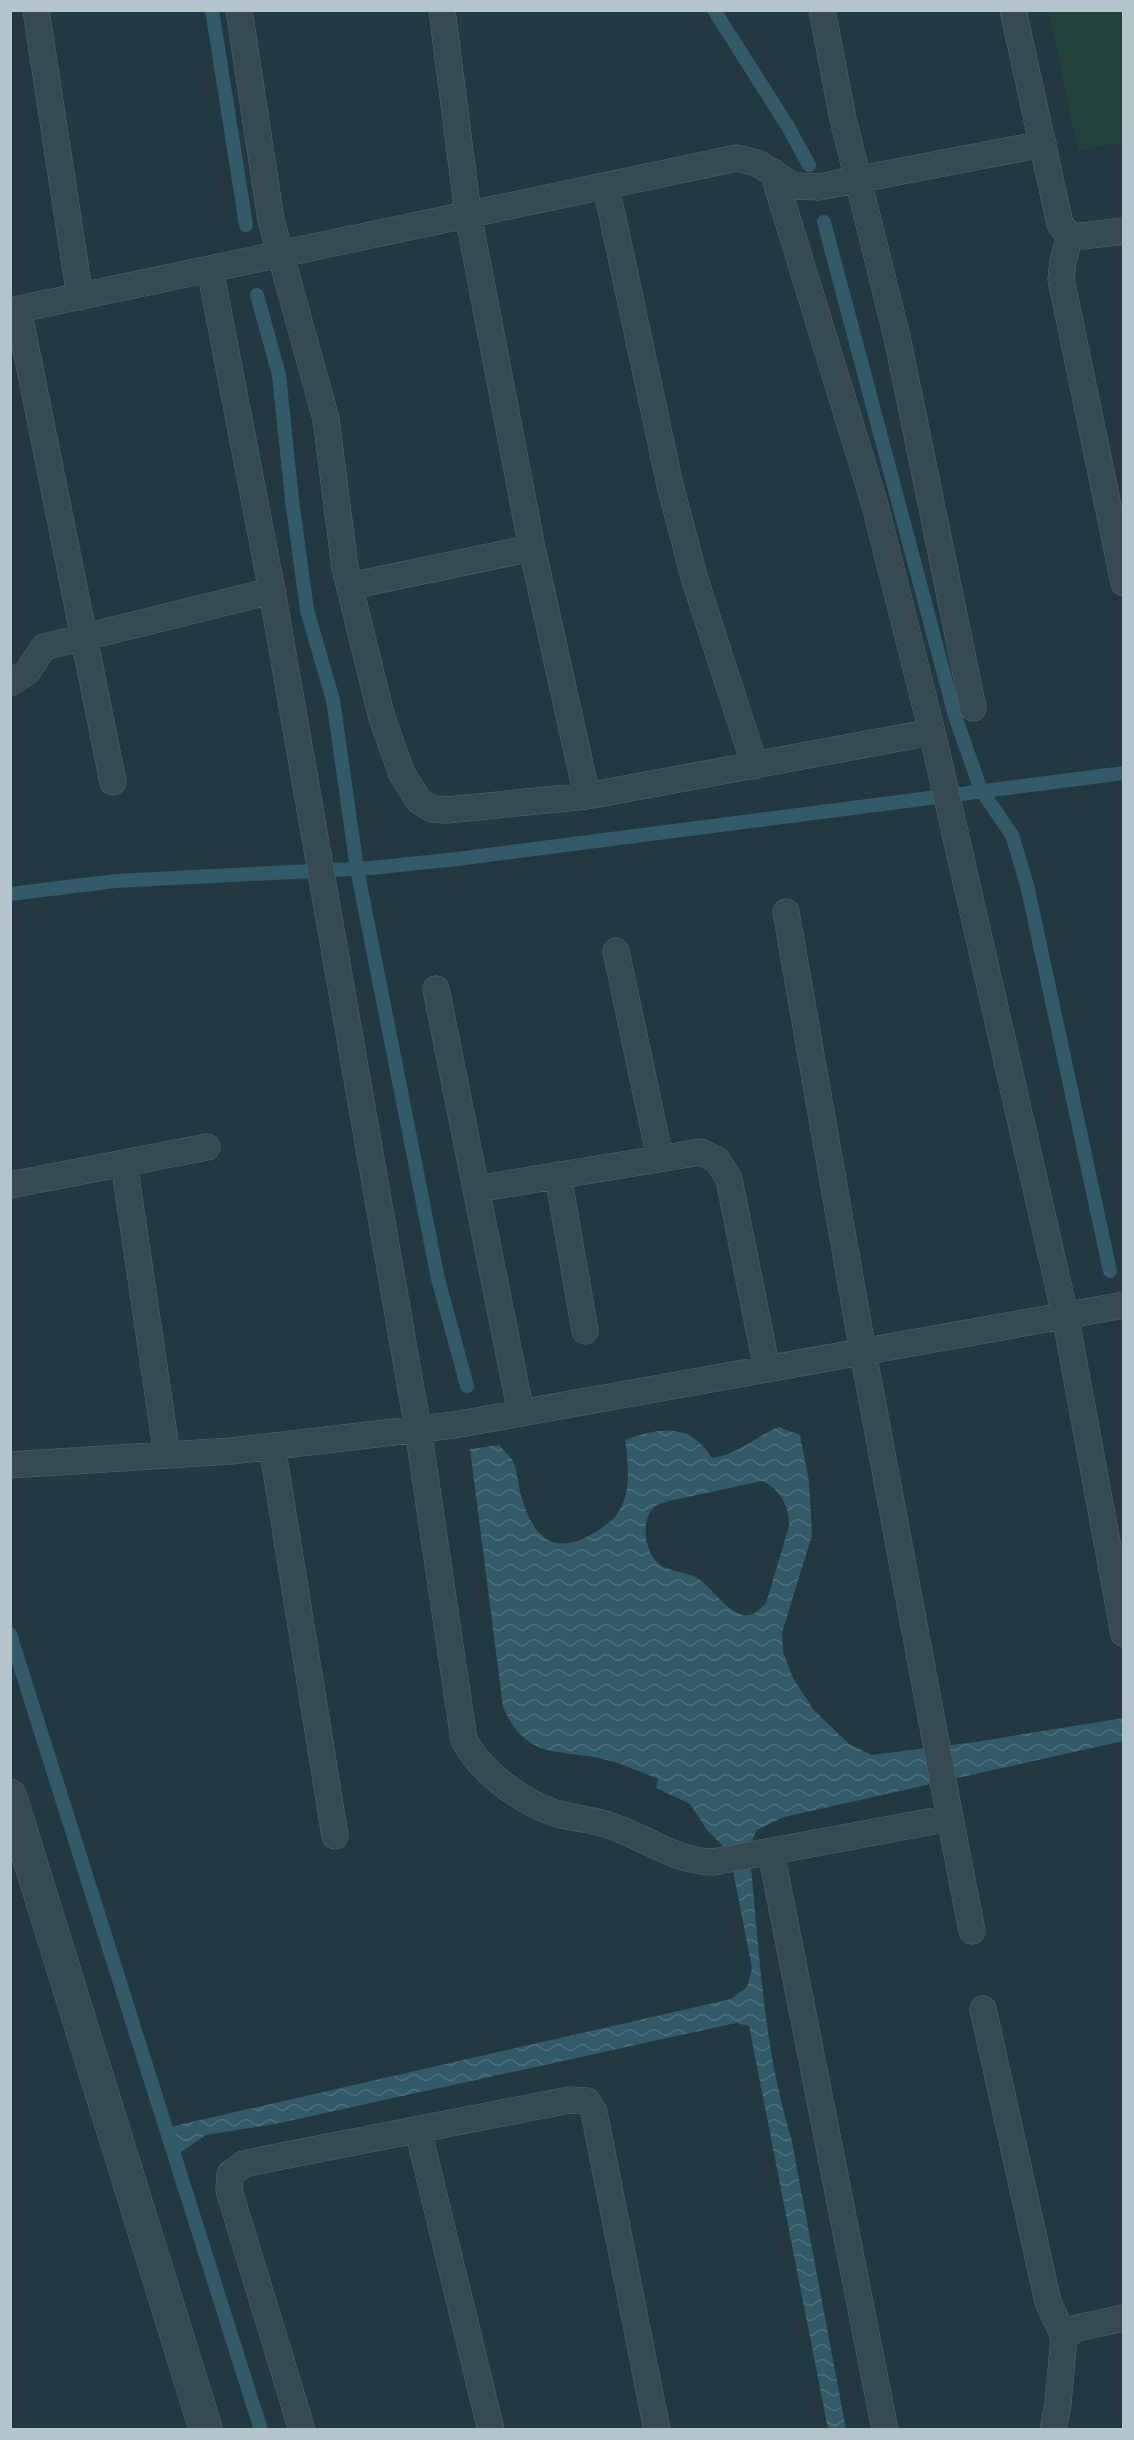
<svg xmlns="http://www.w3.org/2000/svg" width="1134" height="2440" viewBox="0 0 1134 2440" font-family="Raleway,sans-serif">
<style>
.pitch{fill:#24423c}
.water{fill:url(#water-waves);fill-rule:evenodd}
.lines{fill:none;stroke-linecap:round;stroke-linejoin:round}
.stream{stroke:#325a68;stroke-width:14}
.service-casing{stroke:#54676e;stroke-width:27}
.minor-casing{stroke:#54676e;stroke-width:34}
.service{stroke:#364a51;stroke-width:26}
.minor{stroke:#364a51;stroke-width:33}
</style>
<defs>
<pattern id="water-waves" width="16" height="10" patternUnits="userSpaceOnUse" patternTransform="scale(1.5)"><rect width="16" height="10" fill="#325a68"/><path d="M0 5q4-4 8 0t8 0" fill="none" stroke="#4d707c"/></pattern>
</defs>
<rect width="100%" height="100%" fill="#223941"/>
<path class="pitch" d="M1049,11H1123V142L1078,151Z"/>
<path class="water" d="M779,1427L800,1435L809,1482L812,1535L782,1633L783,1652L793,1678L813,1709L849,1744L872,1755L975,1742L1123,1718V1741L784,1817L757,1830L749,1846C759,1943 762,2043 791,2137L846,2429H828L749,2026L736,2023L275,2124L206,2135L174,2157L165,2128L731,1999L747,1987L752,1968L731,1861L724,1847L707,1830L690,1804L656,1788L658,1779C643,1773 627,1766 611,1761C563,1747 528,1764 503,1707L470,1449L499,1445C504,1451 511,1457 514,1463C518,1474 518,1487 522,1499C538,1551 566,1555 607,1524C633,1505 629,1469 625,1440C661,1427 690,1423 712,1458C736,1455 757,1436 779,1427ZM762,1481C780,1489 790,1507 789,1526L766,1603C760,1609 753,1617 743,1615C727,1611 715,1592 703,1582C691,1572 677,1573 664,1567C645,1558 638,1519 656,1506C659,1504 665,1503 669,1501Z"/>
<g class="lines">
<path class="stream" d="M212,10L246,225
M714,10L787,125L809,165
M824,222L955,716L981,790L1012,835L1027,885L1110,1271
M257,295L279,375L292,500L307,610L333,700L357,869L438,1279L467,1386
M10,894L116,881L371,868L457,859L1124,773
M10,1634L261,2430"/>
<defs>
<path id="service" d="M36,10L80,297
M239,10L271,220L326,419L345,568L382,718L402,774L419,801L432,809L447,810L587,796L932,732
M442,10L468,214L532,548L587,796
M822,10L843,119L897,337L973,708
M1013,10L1060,224L1070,236H1083L1124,231
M773,172L875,505L932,732L1065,1315L1124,1634
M606,186L670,485L695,580L755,766
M1070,236L1063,261L1061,279L1124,583
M210,269L272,591L418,1429L464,1740C480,1771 519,1800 552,1812C572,1819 594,1819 614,1827C648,1839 675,1861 713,1862L950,1818L863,1352L786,912
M18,309L113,782
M10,311L737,158L757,163L793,186L819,187L1043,144
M350,586L532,548
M10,683L27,672L44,647L272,591
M616,951L660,1158
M436,989L521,1413
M124,1163L167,1455
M558,1175L585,1331
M10,1185L207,1147
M476,1189L701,1152L717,1160L729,1179L767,1369
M272,1446L335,1836
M10,1465L231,1451L454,1425L1124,1305
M950,1818L972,1931
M771,1852L885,2430
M983,2009L1048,2302L1064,2337
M418,2130L491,2430
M302,2430L229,2190L230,2174L244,2164L267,2159L569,2100L587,2101L594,2112L657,2430
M1053,2430L1058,2404L1064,2337L1077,2328L1124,2318"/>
<path id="minor" d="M10,1796L206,2430"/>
</defs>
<use href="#service" class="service-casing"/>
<use href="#minor" class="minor-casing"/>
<use href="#service" class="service"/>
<use href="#minor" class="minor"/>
</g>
<rect width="1134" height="2440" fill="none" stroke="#b3c4cb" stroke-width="24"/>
</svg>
